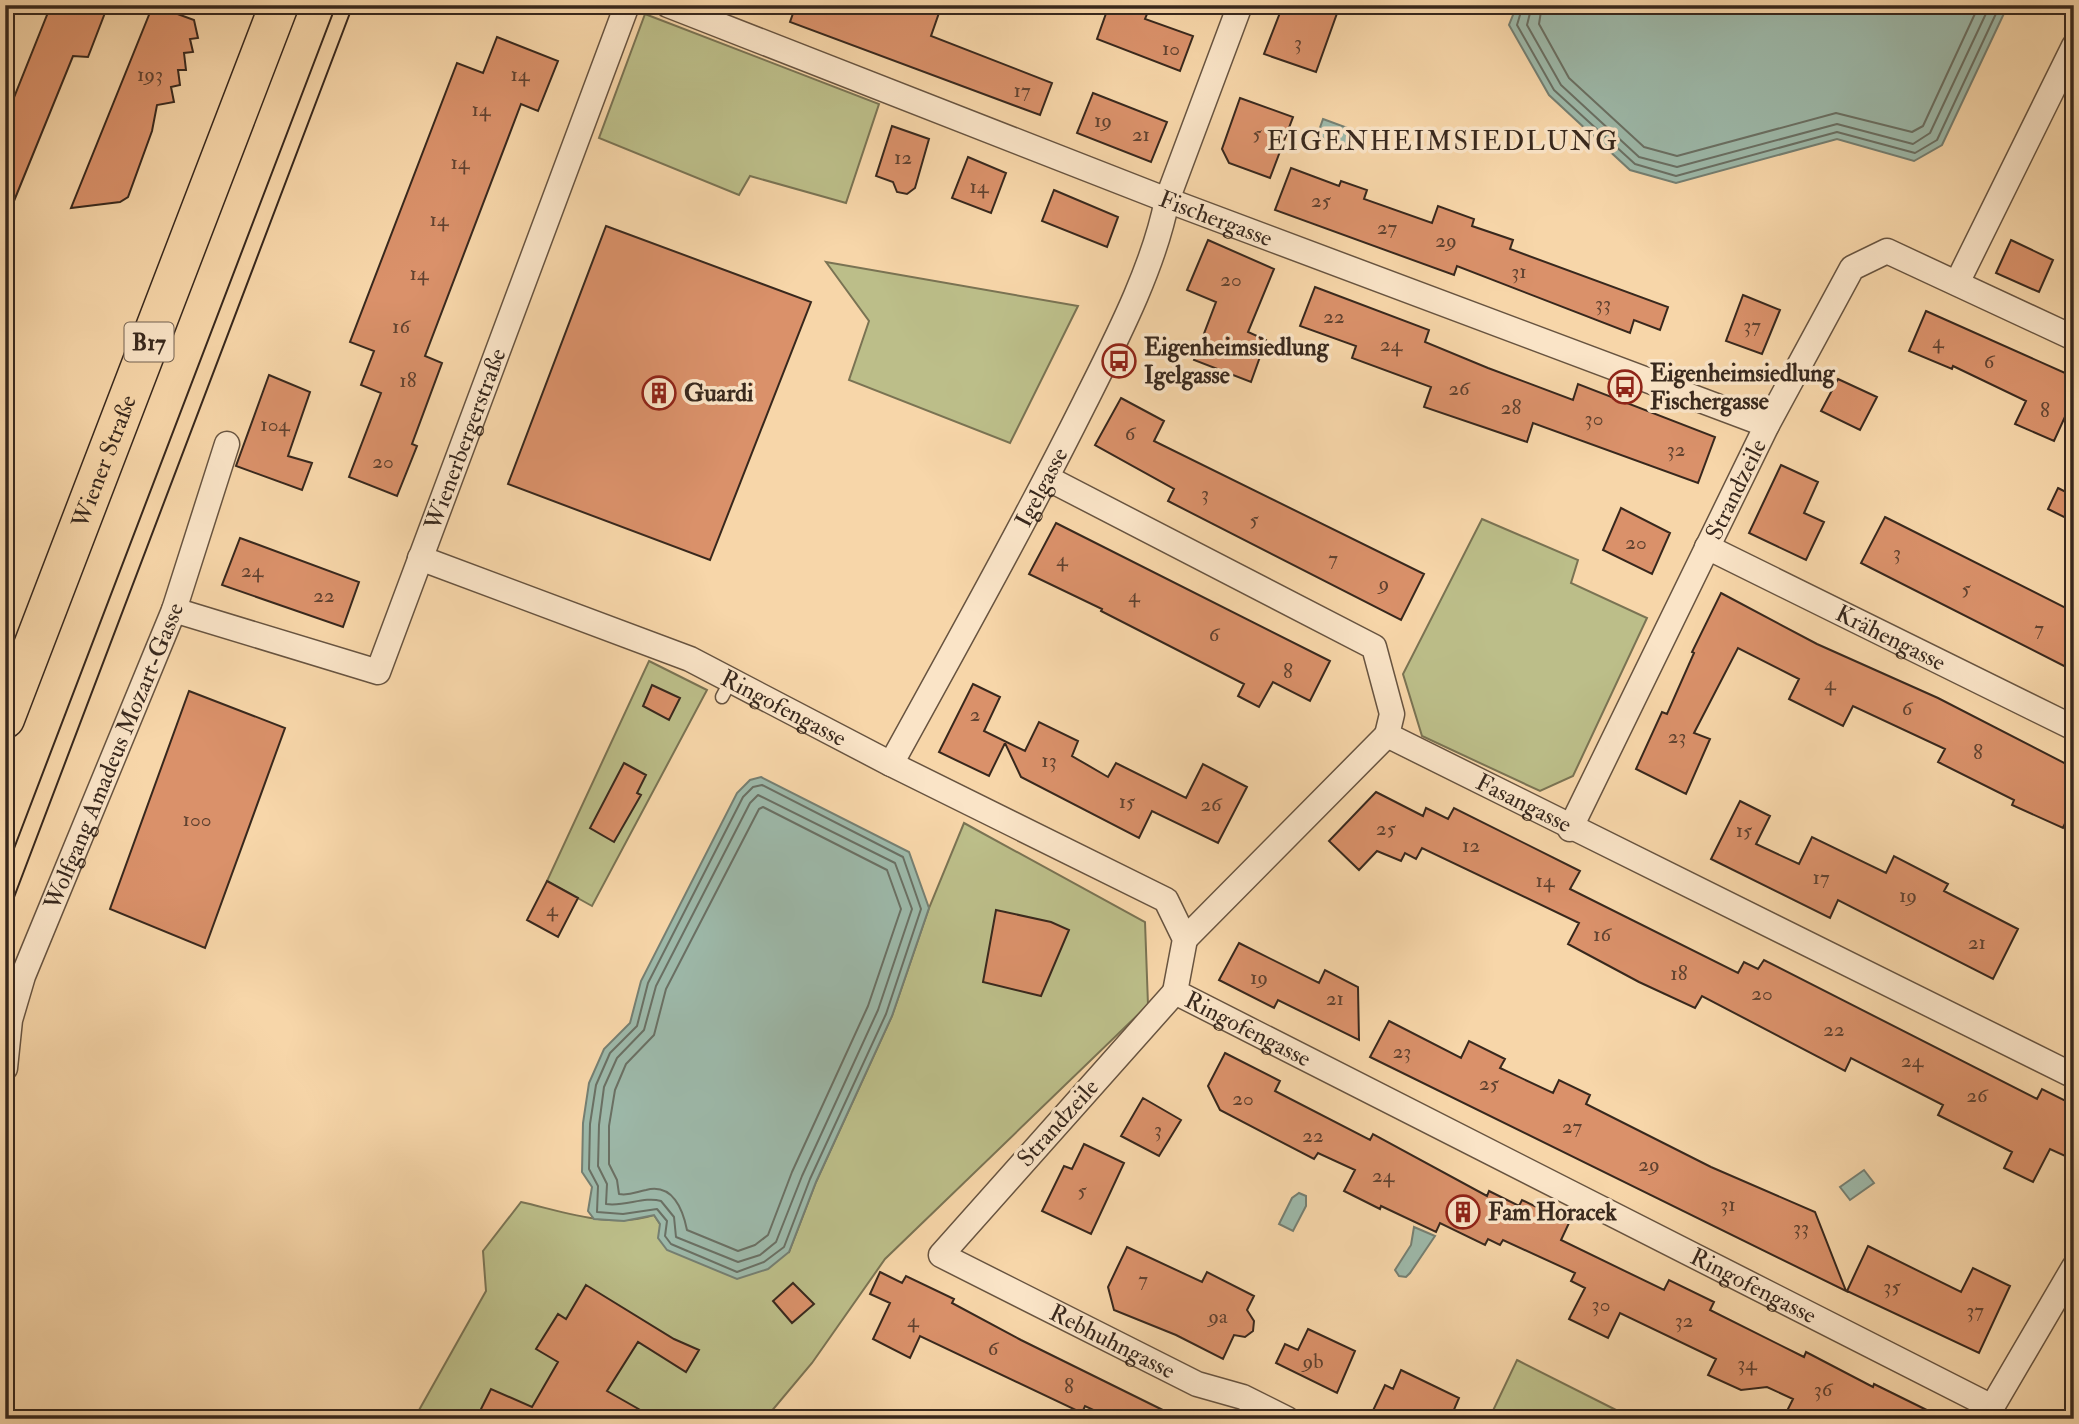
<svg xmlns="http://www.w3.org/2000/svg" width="2079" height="1424" viewBox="0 0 2079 1424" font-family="'IM FELL Double Pica',serif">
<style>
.green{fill:#bcbe89;stroke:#7a7353;stroke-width:2}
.water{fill:#9db9aa;stroke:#757f72;stroke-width:2}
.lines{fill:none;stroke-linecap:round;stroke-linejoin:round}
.shore{stroke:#6a7064;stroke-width:2}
.building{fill:#da916a;stroke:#38281d;stroke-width:2}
.service-casing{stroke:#685440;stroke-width:15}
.minor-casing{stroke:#685440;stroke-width:27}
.primary-casing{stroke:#38281d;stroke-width:41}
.service{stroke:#fae4c7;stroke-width:12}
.minor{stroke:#fae4c7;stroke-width:24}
.primary{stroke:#f7d6a9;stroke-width:38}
.tram{stroke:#38281d;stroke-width:2}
.labels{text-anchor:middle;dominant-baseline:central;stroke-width:7;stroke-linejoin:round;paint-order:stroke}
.number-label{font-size:21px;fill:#604230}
.shield{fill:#fae4c7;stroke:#726050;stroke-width:2}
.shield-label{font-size:23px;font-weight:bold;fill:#38281d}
.street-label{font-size:24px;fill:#38281d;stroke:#fae4c7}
.poi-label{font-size:24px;font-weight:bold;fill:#38281d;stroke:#fae4c7;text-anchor:start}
.neighbourhood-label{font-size:26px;letter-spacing:2px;fill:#38281d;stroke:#fae4c7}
</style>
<rect width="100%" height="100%" fill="#f7d6a9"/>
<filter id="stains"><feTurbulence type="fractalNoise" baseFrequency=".00286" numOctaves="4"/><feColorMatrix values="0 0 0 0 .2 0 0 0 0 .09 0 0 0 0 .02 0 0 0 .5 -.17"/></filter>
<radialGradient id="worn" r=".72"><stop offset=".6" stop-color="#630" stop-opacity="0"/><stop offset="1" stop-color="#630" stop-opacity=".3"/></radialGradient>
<path class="green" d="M645,14L879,104L846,203L750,176L739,195L599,138Z
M826,262L1078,306L1010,443L849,380L869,321Z
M1482,519L1578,560L1571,583L1647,618L1573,776L1540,791L1422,736L1403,674Z
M649,661L707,690L592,906L547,881Z
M964,823L1145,922L1148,1005L885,1259L812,1363L765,1419H414L486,1291L483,1251L521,1202C565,1212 610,1229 654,1215L660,1224L789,1252L816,1182L892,1016L929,908Z
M1517,1360L1634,1419H1489Z"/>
<path class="water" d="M1517,5H2008L1942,145L1914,161L1837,139L1676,183L1630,170L1549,95L1509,25Z
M1323,119L1356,131L1351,147L1317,136Z
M761,777L909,852L929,908L892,1016L816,1182L789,1252L768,1269L737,1279L667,1250L658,1238L660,1224L654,1215L624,1221L594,1219L588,1211L592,1187L582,1172L583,1123L589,1083L604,1049L630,1023L641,981L737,793L750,780Z
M1864,1170L1874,1183L1850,1200L1840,1187Z
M1299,1193L1306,1196V1206L1293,1231L1279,1224L1292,1198Z
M1414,1227L1435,1236L1410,1273L1406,1277L1399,1276L1395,1270L1411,1245Z"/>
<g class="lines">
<path class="shore" d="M1523,5L1517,25L1554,90L1635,164L1676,176L1837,132L1915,153L1937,140L2000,5
M1532,5L1527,25L1561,85L1639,157L1677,167L1837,124L1913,144L1930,133L1990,5
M1542,5L1539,24L1569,78L1644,147L1677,156L1836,113L1912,132L1923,126L1979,5
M762,785L903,857L921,909L886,1014L810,1179L784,1247L764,1262L737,1272L671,1244L665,1236L667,1221L657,1209L623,1214L597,1212L598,1186L589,1169L590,1124L596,1085L610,1053L637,1026L648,983L743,797L753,787Z
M758,795L895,863L912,909L878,1010L802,1176L776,1242L760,1255L738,1262L676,1237L674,1217L661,1201C644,1196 625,1207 606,1204L607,1184L598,1166L599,1125L604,1087L617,1058L644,1030L656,986L750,803Z
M763,807L887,870L901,909L868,1006L792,1172L768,1235L755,1245L738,1251L687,1230C683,1210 673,1183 646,1190C636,1192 629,1196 619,1194L617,1180L609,1164V1126L615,1090L626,1064L654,1035L666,989L759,809Z"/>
</g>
<path class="building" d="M51,5H108L88,57L73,56L5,223V120Z
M153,5L194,20L198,38L190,39L193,52L184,53L186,70H178L180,85L171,87L174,102L157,105L152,131L128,197L120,202L71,208Z
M796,5H928L940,10L931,36L1052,83L1040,115L790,22Z
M1109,5H1125L1147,14L1145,19L1193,36L1180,71L1097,39Z
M1283,5H1340L1316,72L1264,54Z
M497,37L558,61L538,111L521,104L425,356L442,363L412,444L417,446L397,496L349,477L381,393L361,385L374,351L350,342L457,63L483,73Z
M1093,93L1167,122L1151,162L1077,133Z
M1240,98L1293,117L1270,178L1229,163L1222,149Z
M892,126L929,139L915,188L907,194L897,192L893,182L876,176Z
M968,157L1006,173L991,213L952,198Z
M1291,168L1339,186L1341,181L1367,190L1364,199L1432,223L1438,206L1474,219L1472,226L1513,240L1510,249L1668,307L1660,330L1634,320L1630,333L1457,266L1454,275L1275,210Z
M1054,190L1118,217L1107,247L1042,221Z
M606,226L811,302L710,560L508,484Z
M1208,240L1274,269L1248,332L1266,340L1251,382L1194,360L1216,302L1187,290Z
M2011,240L2053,260L2039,292L1996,273Z
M1315,287L1429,330L1425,342L1488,368L1573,400L1578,384L1715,437L1698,483L1533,423L1527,442L1424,407L1431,387L1352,358L1356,346L1300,326Z
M1743,295L1780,310L1762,354L1726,341Z
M1926,311L2074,377V397L2054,441L2015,424L2026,401L1953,366L1952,369L1909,351Z
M269,375L310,392L288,456L312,463L302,490L236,466Z
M1838,379L1877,397L1860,430L1821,411Z
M1121,398L1164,421L1154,441L1424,574L1401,620L1168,501L1174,489L1095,445Z
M1781,465L1818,482L1804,513L1824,522L1806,560L1749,533Z
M2058,488L2074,496V522L2048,509Z
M1621,508L1670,533L1652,574L1603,550Z
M1885,517L2074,612V671L1861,563Z
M1056,523L1330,661L1310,701L1273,682L1259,707L1238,696L1244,684L1101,611L1102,609L1029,574Z
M240,538L359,582L343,627L222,585Z
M1721,593L1817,644L1938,698L2074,768V803L2063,828L2012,805L2014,800L1938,762L1945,749L1853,706L1843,726L1789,699L1799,679L1738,648L1694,733L1710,739L1686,794L1636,769L1662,712L1667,714L1694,653L1692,652Z
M973,684L1000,697L984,731L1025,751L1039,722L1078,741L1072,756L1108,777L1116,763L1186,798L1203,764L1247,787L1218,843L1152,811L1139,838L1021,777L1005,743L989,776L939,752Z
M652,685L680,698L669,720L643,706Z
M189,691L285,728L205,948L110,909Z
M624,763L646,775L637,793L641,795L614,842L590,828Z
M1376,792L1423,816L1426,808L1448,819L1454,808L1580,871L1570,889L1738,973L1744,962L1758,969L1764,960L2037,1099L2042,1089L2074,1105V1160L2050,1149L2033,1182L2004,1168L2012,1152L1938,1115L1943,1105L1851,1058L1845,1071L1702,996L1695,1008L1639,982L1568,944L1579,923L1422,848L1416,859L1405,853L1401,861L1377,851L1359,870L1329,841Z
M1740,801L1770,816L1756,844L1799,864L1812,837L1886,873L1894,856L1948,884L1944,891L2018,929L1993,979L1838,900L1830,918L1711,859Z
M547,881L578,898L558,937L527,920Z
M996,910L1051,922L1069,930L1041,996L983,982Z
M1239,943L1319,983L1325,970L1358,987L1359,1040L1278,1000L1274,1008L1219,980Z
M1389,1021L1461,1058L1469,1041L1505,1059L1500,1068L1553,1093L1559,1080L1590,1095L1586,1104L1711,1167L1815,1212L1846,1291L1370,1057Z
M1225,1053L1280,1081L1275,1091L1370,1140L1373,1134L1487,1196L1489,1191L1519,1206L1522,1200L1569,1223L1561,1240L1664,1290L1669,1280L1714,1302L1710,1310L1804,1357L1806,1352L1873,1387L1874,1384L1945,1419H1863L1848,1412L1845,1419H1783L1793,1399L1767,1387L1741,1390L1708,1375L1716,1359L1620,1313L1608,1338L1569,1319L1585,1288L1571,1281L1575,1273L1503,1240L1500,1245L1488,1239L1485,1245L1440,1223L1436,1232L1381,1206L1380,1209L1344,1191L1355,1170L1318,1153L1314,1159L1220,1110L1208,1086Z
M1143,1098L1181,1120L1159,1156L1121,1136Z
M1084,1144L1124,1163L1091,1234L1042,1211L1064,1166L1072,1169Z
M1868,1246L1961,1292L1973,1268L2010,1286L1979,1353L1847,1291Z
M1127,1247L1202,1282L1207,1272L1254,1296L1247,1310L1254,1321L1253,1331L1245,1337L1234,1335L1223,1359L1176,1335L1114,1310L1108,1287Z
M880,1272L902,1283L906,1276L954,1299L952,1303L1021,1340L1181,1419H1113L1085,1406L1082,1413L920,1336L910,1358L873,1339L890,1303L870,1294Z
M793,1283L814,1304L792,1323L773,1301Z
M586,1285L674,1339L699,1350L686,1372L638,1342L607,1391L656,1419H476L491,1389L532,1407L558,1362L536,1349L558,1314L566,1319Z
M1308,1329L1355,1351L1337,1393L1276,1363L1285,1344L1298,1350Z
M1401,1370L1459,1398L1450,1419H1369L1385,1385L1393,1389Z"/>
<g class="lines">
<defs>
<path id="service" d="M722,697L731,680"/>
<g id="minor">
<path id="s1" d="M668,5L1167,200L1767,425"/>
<path d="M1957,283L2074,46"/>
<path id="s2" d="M1047,478L1374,647L1392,714L1387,735L2074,1076"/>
<path id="s3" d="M1707,547L2074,728"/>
<path id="s4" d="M420,558L690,659L891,764L1166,900L1185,939L1175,992L1992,1407"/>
<path id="s5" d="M174,610L378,672L627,5"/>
<path id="s6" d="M891,764C957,644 1024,524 1085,402C1116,340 1154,267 1167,200L1240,5"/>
<path id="s7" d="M1570,829L1767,425L1852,268L1887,251L2074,338"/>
<path d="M1185,939L1387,735"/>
<path id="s8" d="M1175,992L941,1255L1197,1384L1243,1397L1287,1419"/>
<path id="s9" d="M5,1068L10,1020L23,976L174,610L227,444"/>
<path d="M1985,1419L2074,1267"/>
</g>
<g id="primary">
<path id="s10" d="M5,719L279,5"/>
</g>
</defs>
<use href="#service" class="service-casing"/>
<use href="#minor" class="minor-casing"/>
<use href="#primary" class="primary-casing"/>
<use href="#service" class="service"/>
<use href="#minor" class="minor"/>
<use href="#primary" class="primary"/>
<path class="tram" d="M5,872L336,5
M5,921L353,5"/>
</g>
<defs>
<symbol id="bus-ring" viewBox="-11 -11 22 22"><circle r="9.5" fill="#fae4c7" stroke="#8f2418" stroke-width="1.5"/><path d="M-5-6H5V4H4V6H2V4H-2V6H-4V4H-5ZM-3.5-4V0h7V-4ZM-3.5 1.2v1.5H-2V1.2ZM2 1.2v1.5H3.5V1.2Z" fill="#8f2418"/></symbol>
<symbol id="building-ring" viewBox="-11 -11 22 22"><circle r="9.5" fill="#fae4c7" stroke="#8f2418" stroke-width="1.5"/><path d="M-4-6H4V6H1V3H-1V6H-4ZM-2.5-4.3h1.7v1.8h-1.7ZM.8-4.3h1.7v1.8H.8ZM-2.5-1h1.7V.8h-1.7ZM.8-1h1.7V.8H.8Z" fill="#8f2418"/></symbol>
</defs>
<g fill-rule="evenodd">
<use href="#bus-ring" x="1100" y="342" width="38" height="38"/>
<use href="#bus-ring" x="1606" y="368" width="38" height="38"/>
<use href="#building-ring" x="640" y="374" width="38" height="38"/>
<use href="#building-ring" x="1444" y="1193" width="38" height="38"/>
</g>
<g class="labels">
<g class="number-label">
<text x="1298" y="42">3</text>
<text x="1171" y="48">10</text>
<text x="150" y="74">193</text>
<text x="520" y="74">14</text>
<text x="1022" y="90">17</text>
<text x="481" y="109">14</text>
<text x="1103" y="120">19</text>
<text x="1257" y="133">5</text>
<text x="1141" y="134">21</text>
<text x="903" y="157">12</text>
<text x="460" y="162">14</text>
<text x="979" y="186">14</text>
<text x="1321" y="200">25</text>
<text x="439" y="219">14</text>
<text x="1387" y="227">27</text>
<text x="1446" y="240">29</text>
<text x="1519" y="271">31</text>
<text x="419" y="273">14</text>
<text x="1231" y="279">20</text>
<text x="1603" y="303">33</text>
<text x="1334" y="316">22</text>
<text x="1752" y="325">37</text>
<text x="401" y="326">16</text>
<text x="1938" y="341">4</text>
<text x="1391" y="344">24</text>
<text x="1989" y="361">6</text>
<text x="408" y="380">18</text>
<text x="1459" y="388">26</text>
<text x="1511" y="407">28</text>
<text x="2045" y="410">8</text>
<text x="1594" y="418">30</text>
<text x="275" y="424">104</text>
<text x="1130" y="433">6</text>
<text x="1676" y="449">32</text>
<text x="383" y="461">20</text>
<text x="1205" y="493">3</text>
<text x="1254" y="519">5</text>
<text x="1636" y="542">20</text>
<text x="1897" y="552">3</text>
<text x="1333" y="558">7</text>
<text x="1062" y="559">4</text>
<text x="252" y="570">24</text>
<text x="1384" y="583">9</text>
<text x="1966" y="588">5</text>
<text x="324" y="595">22</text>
<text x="1134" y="595">4</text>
<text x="2039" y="628">7</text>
<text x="1214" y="634">6</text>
<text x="1288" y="671">8</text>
<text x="1830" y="683">4</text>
<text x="1907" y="708">6</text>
<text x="975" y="714">2</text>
<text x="1677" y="736">23</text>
<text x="1978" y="752">8</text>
<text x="1049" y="760">13</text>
<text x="1127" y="801">15</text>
<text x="1211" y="804">26</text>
<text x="197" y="819">100</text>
<text x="1386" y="828">25</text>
<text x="1744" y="830">15</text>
<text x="1471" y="845">12</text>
<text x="1821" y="877">17</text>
<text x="1545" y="880">14</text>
<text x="1908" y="895">19</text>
<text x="552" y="909">4</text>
<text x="1602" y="934">16</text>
<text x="1977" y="942">21</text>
<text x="1679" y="973">18</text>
<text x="1259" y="977">19</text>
<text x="1762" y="993">20</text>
<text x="1335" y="998">21</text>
<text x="1834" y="1029">22</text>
<text x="1402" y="1051">23</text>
<text x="1912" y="1060">24</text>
<text x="1489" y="1083">25</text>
<text x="1977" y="1095">26</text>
<text x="1243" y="1098">20</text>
<text x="1572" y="1126">27</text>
<text x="1158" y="1129">3</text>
<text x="1313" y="1135">22</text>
<text x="1649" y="1164">29</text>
<text x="1383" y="1175">24</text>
<text x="1082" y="1190">5</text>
<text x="1728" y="1204">31</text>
<text x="1801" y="1227">33</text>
<text x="1143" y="1279">7</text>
<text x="1892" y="1286">35</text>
<text x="1601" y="1304">30</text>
<text x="1975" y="1310">37</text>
<text x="1218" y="1316">9a</text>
<text x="913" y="1320">4</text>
<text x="1684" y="1320">32</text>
<text x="993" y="1348">6</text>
<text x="1313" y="1361">9b</text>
<text x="1747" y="1363">34</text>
<text x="1069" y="1386">8</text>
<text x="1823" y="1389">36</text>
</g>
<rect class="shield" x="124.5" y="322.5" width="49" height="39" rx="5"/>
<g class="shield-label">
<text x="149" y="342">B17</text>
</g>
<g class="street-label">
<text stroke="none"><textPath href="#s1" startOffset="588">Fischergasse</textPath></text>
<text stroke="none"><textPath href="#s5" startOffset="462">Wienerbergerstraße</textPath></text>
<text stroke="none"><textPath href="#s10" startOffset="276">Wiener Straße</textPath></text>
<text stroke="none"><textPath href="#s6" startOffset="315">Igelgasse</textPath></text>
<text stroke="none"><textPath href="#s7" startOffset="378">Strandzeile</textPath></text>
<text stroke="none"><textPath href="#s3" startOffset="205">Krähengasse</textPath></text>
<text stroke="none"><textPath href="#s4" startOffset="394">Ringofengasse</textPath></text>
<text stroke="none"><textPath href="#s9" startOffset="332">Wolfgang Amadeus Mozart-Gasse</textPath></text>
<text stroke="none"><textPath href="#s2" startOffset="612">Fasangasse</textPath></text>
<text stroke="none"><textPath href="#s4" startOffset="1001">Ringofengasse</textPath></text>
<text transform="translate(1058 1123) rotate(-48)">Strandzeile</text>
<text stroke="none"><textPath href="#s4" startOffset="1568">Ringofengasse</textPath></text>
<text stroke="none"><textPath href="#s8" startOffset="544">Rebhuhngasse</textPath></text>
</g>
<g class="poi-label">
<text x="1144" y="347">Eigenheimsiedlung<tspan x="1144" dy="28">Igelgasse</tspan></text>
<text x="1650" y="373">Eigenheimsiedlung<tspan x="1650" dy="28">Fischergasse</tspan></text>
<text x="684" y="393">Guardi</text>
<text x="1488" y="1212">Fam Horacek</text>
</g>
<g class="neighbourhood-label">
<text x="1443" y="142">EIGENHEIMSIEDLUNG</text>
</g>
</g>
<rect width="2079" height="1424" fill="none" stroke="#f7d6a9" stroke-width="28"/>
<rect x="7" y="7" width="2065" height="1410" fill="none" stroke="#38281d" stroke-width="3.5"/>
<rect x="14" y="14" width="2051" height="1396" fill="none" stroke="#38281d" stroke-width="2"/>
<rect width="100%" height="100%" filter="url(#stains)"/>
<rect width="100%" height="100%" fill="url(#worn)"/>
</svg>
